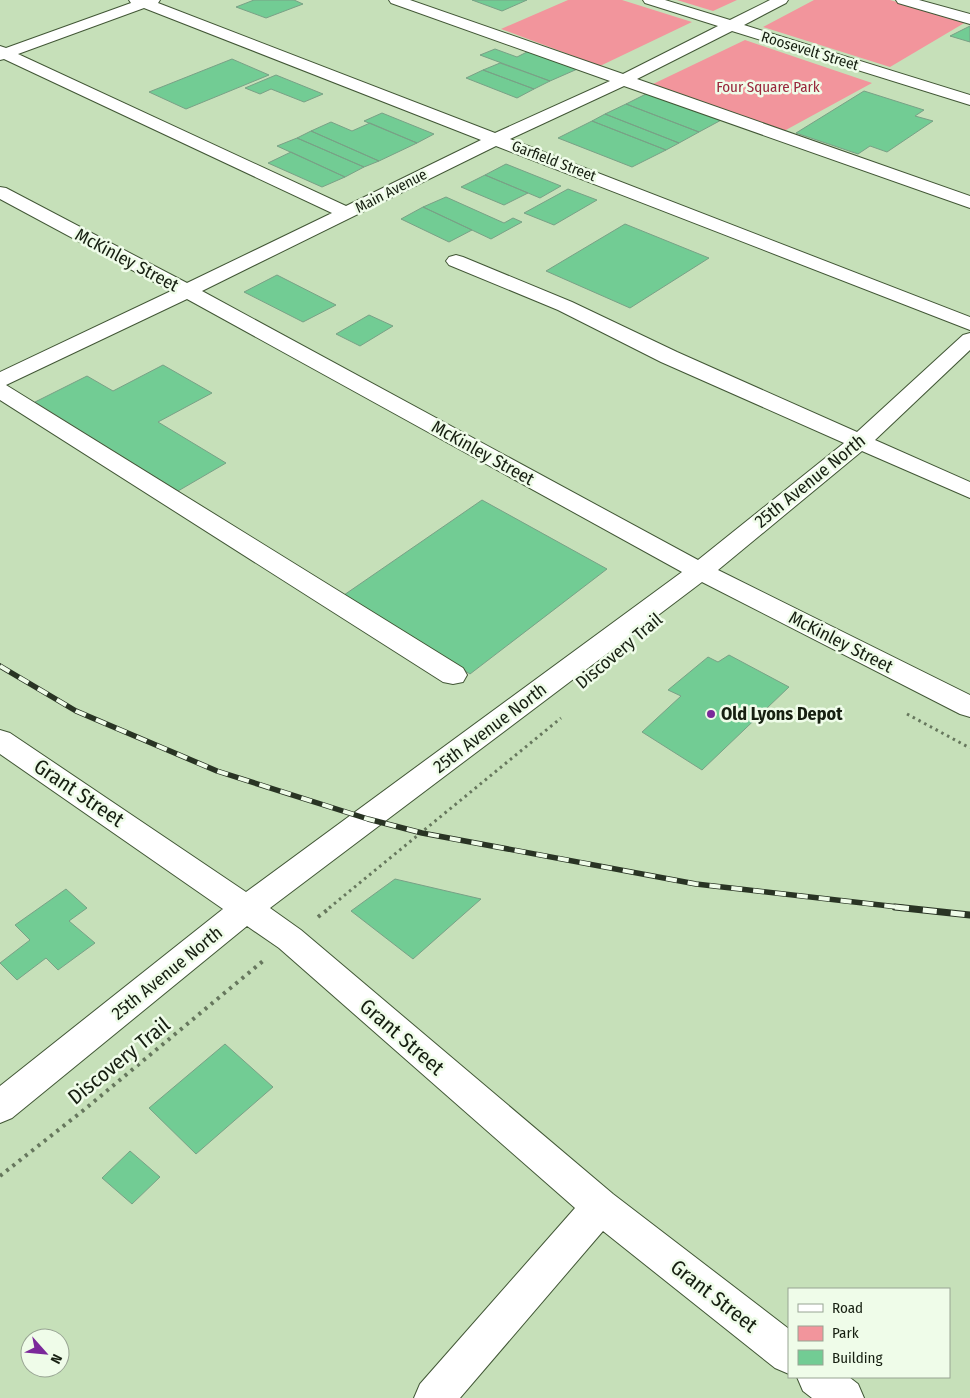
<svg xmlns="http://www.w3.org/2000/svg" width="970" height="1398" viewBox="0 0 970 1398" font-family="'Fira Sans Condensed',sans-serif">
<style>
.green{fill:#f2959c}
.building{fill:#72cc94;stroke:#79a186}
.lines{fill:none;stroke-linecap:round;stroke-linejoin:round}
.minor-casing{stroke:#425736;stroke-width:2}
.path-far1{stroke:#66775d;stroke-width:3;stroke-dasharray:2.5 4;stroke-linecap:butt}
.path{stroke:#66775d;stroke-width:4;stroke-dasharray:3 5;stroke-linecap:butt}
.minor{fill:#fff;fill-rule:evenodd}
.rail-far1-casing{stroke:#293424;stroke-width:5.5}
.rail-casing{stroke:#293424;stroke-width:7}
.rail-far1{stroke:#effce9;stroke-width:4;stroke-dasharray:11;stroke-linecap:butt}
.rail{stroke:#effce9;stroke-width:5;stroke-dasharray:14;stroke-linecap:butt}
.poi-dot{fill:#7b299a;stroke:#effce9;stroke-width:2}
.labels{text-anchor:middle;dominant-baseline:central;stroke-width:5;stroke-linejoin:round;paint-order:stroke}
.far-street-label{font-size:15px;fill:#161f11;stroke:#effce9}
.far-park-label{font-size:15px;fill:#98263b;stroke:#effce9}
.street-label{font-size:18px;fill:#161f11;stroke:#effce9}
.poi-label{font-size:18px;font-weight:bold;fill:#161f11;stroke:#effce9;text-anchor:start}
.near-street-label{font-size:21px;fill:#161f11;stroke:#effce9}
</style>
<rect width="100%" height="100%" fill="#c6e0b9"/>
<path class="green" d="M568,0H622L692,22L600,66L501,29Z
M677,0H737L713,11Z
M814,0H890L966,22L890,67L763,27Z
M745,40L872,83L784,131L653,84Z"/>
<path class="building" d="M254,0H294L303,4L266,18L236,7Z
M472,0H527L502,11Z
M970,26V42L950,36Z
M495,49L517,57L533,49L582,67L550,81L480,55Z
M232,59L269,75L186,109L149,92Z
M500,63L550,81L534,89L483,70Z
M483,70L534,89L517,98L466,78Z
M276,75L323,94L304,102L271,89L260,94L245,88Z
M652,91L725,118L699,132L626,104Z
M864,91L924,110L915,116L933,121L887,152L870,146L858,154L796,133Z
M626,104L699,132L679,143L605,114Z
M382,113L434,134L417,143L364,121Z
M605,114L679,143L666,150L592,121Z
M592,121L666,150L632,167L558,138Z
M331,122L352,131L370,123L417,143L379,161L311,131Z
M311,131L379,161L364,167L297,138Z
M297,138L364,167L345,177L277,146Z
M291,152L345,177L322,187L268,163Z
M506,164L561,186L540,198L485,175Z
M485,175L528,193L504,205L461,187Z
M568,189L597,200L554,225L524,213Z
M446,197L504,223L513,218L522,222L491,239L423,207Z
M423,207L472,230L449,242L401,219Z
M625,224L709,258L630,308L546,271Z
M277,275L336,305L303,322L244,292Z
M369,315L393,326L360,346L336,334Z
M163,365L212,393L158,422L226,463L178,491L35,402L87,376L113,391Z
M482,500L607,569L470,674L344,595Z
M729,655L789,687L702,770L642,732L681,696L668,690L708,657L718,662Z
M395,879L481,899L413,959L351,911Z
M66,889L87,908L69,921L95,943L58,970L46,958L17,980L0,963L30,940L15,925Z
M225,1044L273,1087L196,1154L149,1108Z
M130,1151L160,1177L132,1204L102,1178Z"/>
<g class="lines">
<defs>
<path id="minor" d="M129,0H160L158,3L495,133L610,81L391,3L389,0H410L623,74L718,26L645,3L643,0H665L730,20L770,0H788L786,3L744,25L970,95V105L732,31L637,79L970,196V208L624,86L510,139L970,317V330L496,146L202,291L698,560L844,443L661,362L558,310L449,265L446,261L449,257L456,255L463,257L572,302L677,352L857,432L963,335L970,333V350L875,440L970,482V498L862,451L718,570L970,695V717L960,714L702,582L270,908L301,930L613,1194L789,1329V1374L775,1368L603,1231L460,1398H414L420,1384L575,1208L279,948L247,926L12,1118L0,1123V1086L223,909L0,754V730L10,733L246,892L682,572L187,299L6,385L463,668L467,675L463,682L453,684L443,682L0,400V372L171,291L0,199V187L6,188L187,283L332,213L4,59L0,60V46L6,48L131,3ZM144,8L481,140L346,206L18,54Z
M896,0H919L970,14V24L898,3Z
M797,1377H849L858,1384L864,1398H812L803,1391Z"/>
</defs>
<use href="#minor" class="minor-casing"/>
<path class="path-far1" d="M907,714L970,748
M329,908L561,718"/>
<path class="path" d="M318,917L331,907
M0,1176L85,1109L263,961"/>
<use href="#minor" class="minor"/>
<defs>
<path id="rail-far1" d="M0,666L76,711L217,771L368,819L422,833L696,884L907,908"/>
<path id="rail" d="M895,907L970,915"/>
</defs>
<use href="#rail-far1" class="rail-far1-casing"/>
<use href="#rail" class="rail-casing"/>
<use href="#rail-far1" class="rail-far1"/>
<use href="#rail" class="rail"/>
</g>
<circle class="poi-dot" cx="711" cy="714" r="5"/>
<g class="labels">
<g class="far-street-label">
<text transform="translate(810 51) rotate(17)">Roosevelt Street</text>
<text transform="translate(554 161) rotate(21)">Garfield Street</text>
<text transform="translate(391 191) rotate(-27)">Main Avenue</text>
</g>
<g class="far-park-label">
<text x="768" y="87">Four Square Park</text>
</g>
<g class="street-label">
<text transform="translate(127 260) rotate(28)">McKinley Street</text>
<text transform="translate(483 453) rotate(29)">McKinley Street</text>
<text transform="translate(810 481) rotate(-39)">25th Avenue North</text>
<text transform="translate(841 642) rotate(27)">McKinley Street</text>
<text transform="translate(619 651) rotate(-40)">Discovery Trail</text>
<text transform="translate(490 728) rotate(-37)">25th Avenue North</text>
<text transform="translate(167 973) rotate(-39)">25th Avenue North</text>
</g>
<g class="poi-label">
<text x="721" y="714">Old Lyons Depot</text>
</g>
<g class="near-street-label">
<text transform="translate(79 793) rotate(34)">Grant Street</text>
<text transform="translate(402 1037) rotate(41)">Grant Street</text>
<text transform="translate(119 1061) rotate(-39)">Discovery Trail</text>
<text transform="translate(714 1296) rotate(38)">Grant Street</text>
</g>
</g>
<rect x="788" y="1288" width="162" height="90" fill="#effce9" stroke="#98a493"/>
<rect x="798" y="1304" width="25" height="8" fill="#ffffff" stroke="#98a493"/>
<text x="832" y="1313" font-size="15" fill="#161f11">Road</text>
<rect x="798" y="1326" width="25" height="15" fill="#f2959c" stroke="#98a493"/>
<text x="832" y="1338" font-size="15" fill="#161f11">Park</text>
<rect x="798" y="1350" width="25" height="15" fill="#72cc94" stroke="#98a493"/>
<text x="832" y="1363" font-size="15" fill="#161f11">Building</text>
<g transform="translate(45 1353) rotate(117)"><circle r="24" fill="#effce9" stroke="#98a493"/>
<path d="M0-4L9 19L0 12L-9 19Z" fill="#7b299a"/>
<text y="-8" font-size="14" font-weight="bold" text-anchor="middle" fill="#161f11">N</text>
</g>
</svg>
